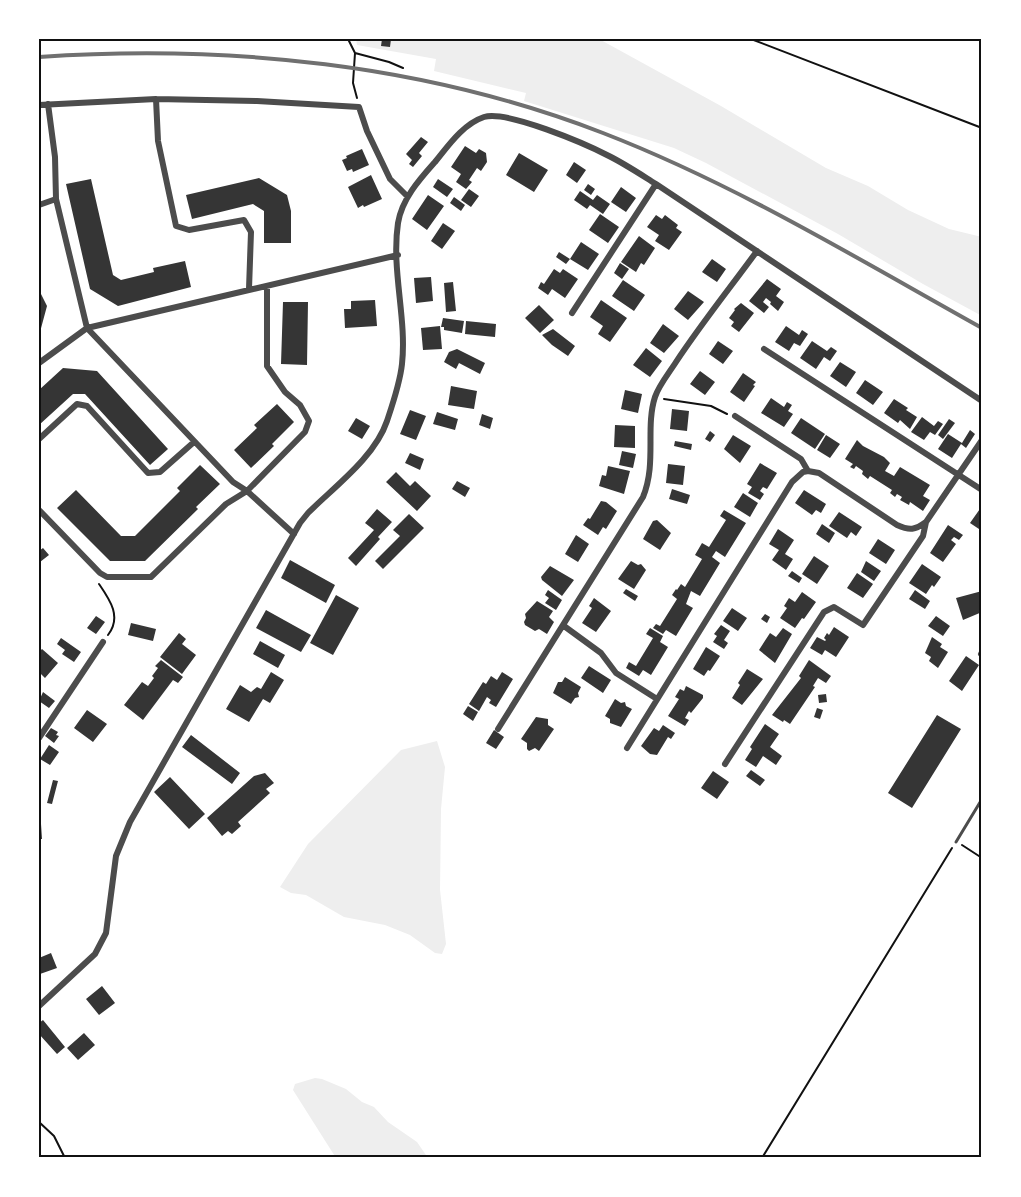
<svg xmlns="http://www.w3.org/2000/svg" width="1021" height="1197" viewBox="0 0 1021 1197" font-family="Lora,serif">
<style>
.green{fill:#eee}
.building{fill:#353535}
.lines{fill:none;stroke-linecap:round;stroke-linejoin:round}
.path{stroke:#111;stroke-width:2}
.service{stroke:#4c4c4c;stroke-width:3}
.minor{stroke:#4c4c4c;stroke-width:6}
.rail{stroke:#707070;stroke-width:4}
.neatline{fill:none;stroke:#111;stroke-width:2}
</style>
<rect width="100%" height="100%" fill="#fff"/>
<path class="green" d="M356,39H599L721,106L826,168L868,186L908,210L949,229L982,237V316L923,284L838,234L706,163L674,148L524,101L526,93L434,71L436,59L357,45Z
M437,741L445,767L441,809L440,890L446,944L442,954L435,953L410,935L385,925L344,917L306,895L291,893L280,887L308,844L401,750Z
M315,1078L322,1079L346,1089L362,1102L374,1107L388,1122L417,1142L428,1158H336L293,1090L295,1084Z"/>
<path class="building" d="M382,39H391L390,47L381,46Z
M421,137L428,142L419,153L422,156L413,167L409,164L412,160L406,154Z
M465,146L476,153L479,149L486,153L487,162L481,171L477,168L469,180L472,182L466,189L456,182L461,174L451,167Z
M362,149L369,165L353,172L352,169L347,171L342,160L347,158L346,156Z
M519,153L548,170L534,192L506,175Z
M574,162L586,170L577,183L566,175Z
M371,175L382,199L364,207L363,205L358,208L348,187Z
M259,178L287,195L291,211V243H264V211L253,204L192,219L186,195Z
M91,179L113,275L121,280L154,272L153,268L185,261L191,287L118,306L90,289L66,184Z
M438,179L453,189L447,197L433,187Z
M588,184L595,189L591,195L584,190Z
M621,187L636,198L626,212L611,202Z
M469,189L479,196L471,207L461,200Z
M580,191L593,200L597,195L610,204L603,214L590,205L587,209L574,200Z
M428,195L444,206L427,230L412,219Z
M454,197L465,205L461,211L450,203Z
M600,214L619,227L608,243L589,230Z
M656,215L662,219L665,215L678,225L676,228L682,232L669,250L655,241L659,235L647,227Z
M443,223L455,231L442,249L431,241Z
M639,236L655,248L644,265L641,263L636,272L621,262Z
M581,242L599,254L588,270L570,259Z
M559,252L570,259L566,264L556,257Z
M712,259L726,269L717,282L702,272Z
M620,263L629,269L622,279L614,273Z
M554,269L560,273L563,269L578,279L565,298L552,289L548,295L538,288L541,282L544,284Z
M431,277L433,301L416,303L414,278Z
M767,279L781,289L776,296L784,302L778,311L770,304L771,302L766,298L763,302L769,307L764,313L749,301Z
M623,280L645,295L634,311L612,296Z
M453,282L456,311L446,312L444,283Z
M39,290L47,306L40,332H39Z
M688,291L704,302L688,320L674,309Z
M375,300L377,326L345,328L344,309H351V301Z
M601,300L627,318L610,342L598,334L603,326L590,317Z
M283,302H308L307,365L281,364Z
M741,303L754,313L739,332L731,326L734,322L729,318L735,310L734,309Z
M539,305L554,320L540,333L525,318Z
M443,318L464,321L462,333L444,330V327H441Z
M466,321L496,324L495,337L465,334Z
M663,324L679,336L664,353L650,343Z
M440,326L442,349L423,350L421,328Z
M786,326L799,335L802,330L808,334L800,346L794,343L789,351L775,342Z
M553,329L575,346L568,356L552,345L542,335Z
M718,341L733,351L723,364L709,354Z
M812,341L827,351L831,347L837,351L830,361L824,357L816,369L800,358Z
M646,348L662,361L650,377L633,365Z
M457,349L485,363L480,374L459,363L456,369L444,362L449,352Z
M840,362L856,372L846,387L830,376Z
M63,368L97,371L168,449L150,465L85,394H73L39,425V390Z
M700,371L715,382L705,395L690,384Z
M743,373L756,382L753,385L755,386L744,402L730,392Z
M865,380L883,392L873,405L856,393Z
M451,386L477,391L474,409L448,405Z
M625,390L642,394L638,413L621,409Z
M771,398L784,407L787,402L792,405L788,411L793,414L784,427L761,413Z
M894,399L908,408L906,410L917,417L910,429L900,420L898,423L884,413Z
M277,404L294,422L272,444L274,446L251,468L234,450L257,428L254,425Z
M672,409L689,411L687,431L670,429Z
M410,410L426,416L416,440L400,434Z
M437,412L458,419L455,430L433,424Z
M482,414L493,418L490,429L479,425Z
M922,417L934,426L938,421L943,424L935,435L930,432L924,440L911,432Z
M356,418L370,426L362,439L348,431Z
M801,418L825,434L815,449L791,433Z
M949,419L955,423L943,439L938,435Z
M615,425L635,426V448L614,447Z
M970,430L975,434L966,448L961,444L952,458L938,449L948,434L962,443Z
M710,431L715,435L710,442L705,439Z
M733,435L751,446L740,463L724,449Z
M826,435L840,444L830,458L817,450Z
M857,440L863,446L884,457L890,463L885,471L894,476L900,467L930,485L923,496L930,500L923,511L910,502L909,505L900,500L902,497L897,494L895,497L890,493L892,490L870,476L868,479L862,474L863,471L856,466L854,469L850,467L853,464L845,459Z
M675,441L692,444L691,450L674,446Z
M622,451L636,454L633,468L619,465Z
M410,453L424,459L420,470L405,463Z
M760,463L777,473L767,489L763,487L760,491L764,494L760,500L748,493L752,487L747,484Z
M668,464L685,466L683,485L666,483Z
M200,465L220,484L196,507L198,509L145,561H110L57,508L76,490L121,536H135L180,491L177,488Z
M608,466L630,471L624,494L599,486L602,475L606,476Z
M396,472L410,486L415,481L431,496L417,511L386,482Z
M457,481L470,488L465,497L452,489Z
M672,489L690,495L687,504L669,499Z
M804,490L826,504L821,513L816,510L812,515L795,503Z
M743,493L758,503L750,517L734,507Z
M601,501L606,502L617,511L606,529L603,527L598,535L583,525L588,518L590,519Z
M982,506V531L970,523Z
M377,509L392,522L378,537L380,539L356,566L348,558L374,530L365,523Z
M724,510L746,523L725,557L716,551L712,557L720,563L700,596L691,591L686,604L693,608L676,636L666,630L663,634L653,628L656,624L660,626L677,599L672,595L676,589L677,590L681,584L685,587L702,559L695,555L702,543L709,547L726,520L720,516Z
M839,512L862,527L856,536L851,532L847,538L829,526Z
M409,514L424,528L383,569L375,561L400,536L393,530Z
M657,520L671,533L660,550L643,539L653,521Z
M822,524L835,533L829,543L816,534Z
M948,525L963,535L959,540L954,537L951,540L956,544L943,562L930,553Z
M778,529L794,540L785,554L793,559L786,570L772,560L779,550L769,544Z
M576,535L589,544L578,562L565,554Z
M878,539L895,550L886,564L869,553Z
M43,548L49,555L40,562L39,551Z
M814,556L829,566L817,584L802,574Z
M290,560L335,585L326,603L281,578Z
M631,561L638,565L641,564L646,570L634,589L618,579Z
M866,561L881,571L874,581L861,572Z
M922,564L941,577L934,587L932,585L926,594L909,583Z
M550,566L574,580L562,596L542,580L541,577Z
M792,571L802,578L799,583L788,576Z
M857,573L873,584L863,598L847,588Z
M626,589L638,596L635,601L623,593Z
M548,590L562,600L556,610L545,603L549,598L545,595Z
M915,590L930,601L925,609L909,599Z
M982,591V612L963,620L956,598Z
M802,592L816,602L804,619L802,618L795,628L780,618L787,608L784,606L789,598L795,602Z
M336,595L359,608L333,655L310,643Z
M594,598L611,611L596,632L582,623L592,608L589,606Z
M537,601L553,611L549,617L554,622L547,634L539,629L535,631L525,625L524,622L526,618L525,614Z
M732,608L747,618L738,631L723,621Z
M266,610L311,635L301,652L256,628Z
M765,614L770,617L767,623L761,619Z
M96,616L105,622L96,634L87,628Z
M936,616L950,626L943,636L928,626Z
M131,623L156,629L153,641L128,635Z
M721,625L730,631L724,640L728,643L724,649L713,642L717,636L714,634Z
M834,627L849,637L836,657L825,650L822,655L810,648L817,637L825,641L826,640L824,638L827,633L829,635Z
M650,628L663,636L660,642L668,647L651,675L643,670L639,676L626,668L629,662L636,666L653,638L646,634Z
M783,628L792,634L775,663L759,650L770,633L776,637Z
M179,633L186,639L182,644L196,655L182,674L160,657Z
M932,637L942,644L940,647L948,652L938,668L929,661L931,657L925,653Z
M61,638L81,652L74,662L62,654L65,650L57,644Z
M260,641L285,655L278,668L253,654Z
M706,647L720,656L710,671L708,670L704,676L693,669Z
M42,649L58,663L45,678L39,672V652Z
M966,656L979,665L962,691L949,681Z
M161,660L183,677L178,683L173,680L143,720L124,705L142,682L148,686L154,678L152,676L158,668L155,666Z
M809,660L831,676L826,683L818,678L813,686L815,687L790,724L784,720L783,722L772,715L801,678L799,676Z
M589,666L611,680L603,693L581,678Z
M747,669L763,679L742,705L732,698L740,685L738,683Z
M271,672L284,680L270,703L263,699L249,722L226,709L240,685L251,692L257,687L261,689Z
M502,672L513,679L496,707L489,703L491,700L487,697L479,711L469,704L483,682L486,684L491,676L497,680Z
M565,677L581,687L578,693L579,697L575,698L571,704L553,693L558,682H562Z
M686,686L703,695V698L691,713L689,711L685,718L689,720L685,726L668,716L679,699L675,697L680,689L684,691Z
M43,692L55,701L49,708L39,701Z
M826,694L827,702L819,703L818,695Z
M615,699L621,703L625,702L626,706L632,709L621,727L610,723V719L605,716Z
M468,706L478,712L473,721L463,714Z
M817,708L823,710L820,719L814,717Z
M87,710L107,724L93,742L74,728Z
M937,715L961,729L912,808L888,793Z
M536,717L548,719V725L554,729L539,751L535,748L529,751L527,749V743L521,739Z
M765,724L779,734L770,747L782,756L776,765L763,756L756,767L745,760L752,749L750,747Z
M663,725L675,733L671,739L668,737L657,755L650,754L641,746L654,728L659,731Z
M51,728L58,732L56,735L59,736L54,743L45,736Z
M494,730L504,737L496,749L486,743Z
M191,735L240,773L232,784L182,747Z
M49,745L59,752L50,765L40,759Z
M751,770L765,780L760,786L746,776Z
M713,771L729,782L717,799L701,788Z
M265,773L274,783L266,789L270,793L238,822L241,826L232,834L228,831L222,836L207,818L254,776Z
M170,777L205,814L189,829L154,792Z
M53,780L58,781L52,804L47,803Z
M39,824H41L42,839H39Z
M51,953L57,968L40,974L39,958Z
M102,986L115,1003L99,1015L86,999Z
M43,1020L65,1047L57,1054L39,1034V1023Z
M84,1033L95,1045L78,1060L67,1048Z"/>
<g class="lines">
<path class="path" d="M348,39L355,53L353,83L357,98
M751,39L982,128
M355,53L389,62L403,68
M664,399L711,406L727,414
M99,584C110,600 122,617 108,635
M962,845L982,858
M39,1122L54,1136L65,1158
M762,1158L952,848"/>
<path class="service" d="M956,842L982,799"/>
<path class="minor" d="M156,99L158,141L176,226L189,230L244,220L251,232L249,289
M48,104L55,157L56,199L87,328L233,482L247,491L294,534
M39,105L156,99L257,101L359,107L367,131L390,179L407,196
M39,205L56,199
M572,313L656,184
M764,349L982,490
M39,363L87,328L398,255
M735,416L801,459L808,471
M39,439L77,404L87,406L148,473L160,472L194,442
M39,510L100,573L107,577H151L226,504L247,491L305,432L309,421L300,405L285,392L267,366V287
M564,626L601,653L616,673L657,699
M981,654L982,652
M498,729L643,497C657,463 645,428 655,397C659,385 669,373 676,362C701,324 730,288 757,251
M39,738L103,642
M627,748L792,482L803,472L808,471L819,473L897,525C910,531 915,530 926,522L982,440
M725,764L824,612L834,607L863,625L923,536L926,522
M39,1006L95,954L106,933L116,856L130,822L300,523L308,513C334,487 375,457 387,421C393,403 400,383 402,364C407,318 391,270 398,223C402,199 419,180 435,162C448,146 463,124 484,117C507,110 586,144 609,156C625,164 640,174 656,184L982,401"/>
<path class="rail" d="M39,57C228,44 425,64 603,133C735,184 858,259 982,328"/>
</g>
<rect width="1021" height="1197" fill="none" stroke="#ffffff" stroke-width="81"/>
<rect x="40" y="40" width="940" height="1116" class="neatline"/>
</svg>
